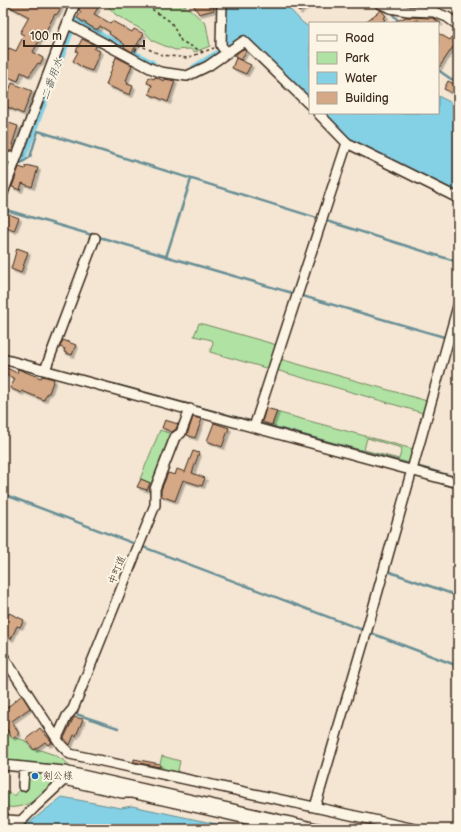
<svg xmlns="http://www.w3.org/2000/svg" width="461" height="832" viewBox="0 0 461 832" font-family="'Balsamiq Sans','Klee One',sans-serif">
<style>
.green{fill:#afe2a3;stroke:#758660;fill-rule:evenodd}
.water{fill:#84d0e4;stroke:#678e95}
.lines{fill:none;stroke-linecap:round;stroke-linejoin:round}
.stream{stroke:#678e95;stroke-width:2.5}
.canal{stroke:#84d0e4;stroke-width:8}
.building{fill:#d5a886;stroke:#3b2a1e;filter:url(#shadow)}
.minor-casing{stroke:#3b2a1e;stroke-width:12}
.path{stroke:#3b2a1e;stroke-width:1.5;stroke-dasharray:3 3;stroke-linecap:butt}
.minor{stroke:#fcf5e5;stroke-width:9}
.poi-dot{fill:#1f6fb2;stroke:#fcf5e5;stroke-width:1.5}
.labels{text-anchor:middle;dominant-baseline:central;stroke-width:4;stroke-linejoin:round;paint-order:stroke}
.street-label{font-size:10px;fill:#3b2a1e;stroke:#fcf5e5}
.poi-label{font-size:10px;fill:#3b2a1e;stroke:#fcf5e5;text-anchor:start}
.water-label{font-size:11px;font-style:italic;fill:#4d5450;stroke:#fcf5e5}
</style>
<defs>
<filter id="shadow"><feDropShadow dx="2.5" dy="2.5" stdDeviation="0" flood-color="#0004"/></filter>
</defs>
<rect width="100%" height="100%" fill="#f4e6d2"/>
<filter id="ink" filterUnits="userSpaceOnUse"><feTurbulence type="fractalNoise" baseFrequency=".025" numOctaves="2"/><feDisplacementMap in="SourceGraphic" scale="8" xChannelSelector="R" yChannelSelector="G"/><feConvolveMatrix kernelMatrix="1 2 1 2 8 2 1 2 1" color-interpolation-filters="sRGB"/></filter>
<g filter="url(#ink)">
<path class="green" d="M105,3H180L192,11L206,24L210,46L195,52L190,49L175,50L153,41L144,31L116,15Z
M396,3H431L434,8L393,6Z
M199,323L277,345L269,369L210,352L213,343L212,340L194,336Z
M280,359L427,401L423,413L276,370Z
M276,412L413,449L409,463L272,426ZM367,438L402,448L399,459L364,450Z
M160,430L174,435L154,484L140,479Z
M3,725L11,737L24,740L32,749L40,750L55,755L66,762L70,767H56L3,761Z
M162,756L180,761L177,775L158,771Z
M18,768L62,773C50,788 36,805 16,807C12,808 7,807 3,806V790L15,796C22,786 24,781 18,768Z"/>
<path class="water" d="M224,3H284L302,22L310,28V100L244,38L229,47L225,43Z
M438,96L458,106V194L353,141L323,113H438Z
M62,797L121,808L132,806L240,829H3V826L18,828L30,822Z"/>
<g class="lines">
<path class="stream" d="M390,11L400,23
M438,70L451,79L458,80
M18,165L30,157L38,131L458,262
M3,166L7,172L6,174
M6,210L458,341
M166,257L191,179
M456,304L458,297
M113,384L253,422
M258,423L411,465
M416,466L458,478
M3,494L458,666
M387,571L458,596
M73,713L118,728"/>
<path class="canal" d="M195,68L221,52
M20,157L23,156L74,21L152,64
M3,165L5,164"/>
</g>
<path class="building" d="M3,3H54L61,7L58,13L56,15L55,14L41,40L40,39L33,52L43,58L40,64L38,63L29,76L21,72L18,81L3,75V58L9,48L16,51L24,35L20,33L29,17Z
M86,3H90L98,8L94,14L110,23L112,21L132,32L134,29L144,34L132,52L124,47L125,45L119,40L109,34L110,32L100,26L98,29H95L77,18L81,12L79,10L81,5L84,6Z
M192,3H213L214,10L199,14Z
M292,3H310L299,12Z
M381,10L386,16L383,18L385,20L380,23H364Z
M406,17L433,18L441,23H422L418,20L411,23H392Z
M456,30L458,31V44L456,48L453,47L438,69V33L450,40Z
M82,39L95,45L96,47L94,49L100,51L92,71L83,68L73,61L78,52L76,51Z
M243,49L246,51L241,60L235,57L237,53Z
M116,57L132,65L126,81L128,82L127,84L133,86L130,95L106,85Z
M236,58L251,65L246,74L232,68Z
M149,77L154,79L155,77L164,81L165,79L175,81L168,102L149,94L152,85L147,83Z
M448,81L458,86L454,94L444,89Z
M12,83L32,91L23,114L3,105Z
M3,121L18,126L12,145L14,146L12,151H9L3,149Z
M26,166L29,167L30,166L38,168L32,187L22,183L20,190L12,187L19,167L25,169Z
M6,213L19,218L14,231L3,226V220Z
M17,248L28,252L21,273L11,269Z
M63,340L76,345L72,355L64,352L65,349L60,347Z
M3,366L17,373L18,369L41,378L42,376L54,379L49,393H47L44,400L22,391L21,393L10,388L15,379L3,373Z
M266,408L277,411L272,425L262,422Z
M193,417L202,419L195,438L187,435Z
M165,420L178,424L176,429L172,432L162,428Z
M214,423L229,428L222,447L207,441Z
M193,451L199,453L192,473L205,478L202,486L183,480L175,501L161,496V490L168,473L175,475L177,469L185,472Z
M141,479L150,483L147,490L137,487Z
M9,613L24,620L20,627L17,626L11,639L3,634V621L5,622Z
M22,695L30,708L12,721L19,734L12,738L6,728L3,730V711Z
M74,717L83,719L76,736L74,735L70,745L64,738Z
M40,728L52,742L48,745L45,742L34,750L26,739Z
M134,759L160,764V767L134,762Z"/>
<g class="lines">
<defs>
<path id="minor" d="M222,3L221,45L222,47L227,52
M379,3L390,8L408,11L434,12L447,17L458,25
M68,24L150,68L160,72L187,76L208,66L244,41L310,105
M318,113L347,143L458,198
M3,159L17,156
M3,193L75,3
M3,359L458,483
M45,370L95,238
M254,427L347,143
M3,656L61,745L70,754L415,829
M57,738L67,716L73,709L155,505V489L175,437L181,433L190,409
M3,765L64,771L321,829
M23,786L24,767
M315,807L367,630L458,306
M3,817L7,820L21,821L35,807L64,780L122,793H132L292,829"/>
</defs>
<use href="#minor" class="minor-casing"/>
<path class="path" d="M147,6L171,22L181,41L203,52
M135,51L139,45L162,55L187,58L214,48"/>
<use href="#minor" class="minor"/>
</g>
</g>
<circle class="poi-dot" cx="35" cy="776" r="4"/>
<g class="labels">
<g class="street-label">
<text transform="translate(117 570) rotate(-68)">中町道</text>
</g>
<g class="poi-label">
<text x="43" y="776">剣公様</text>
</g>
<g class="water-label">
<text transform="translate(52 79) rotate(-70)">二番用水</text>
</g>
</g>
<rect width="461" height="832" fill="none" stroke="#fcf5e5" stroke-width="16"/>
<rect x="8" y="8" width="445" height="816" fill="none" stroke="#3b2a1e" stroke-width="1.5" filter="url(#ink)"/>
<rect x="309" y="22" width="130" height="92" fill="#fcf5e5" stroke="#afa495"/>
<rect x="317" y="35" width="20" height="6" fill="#fcf5e5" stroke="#afa495"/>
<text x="345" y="42" font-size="12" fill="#3b2a1e">Road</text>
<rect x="317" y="52" width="20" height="12" fill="#afe2a3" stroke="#afa495"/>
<text x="345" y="62" font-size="12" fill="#3b2a1e">Park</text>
<rect x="317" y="72" width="20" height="12" fill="#84d0e4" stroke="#afa495"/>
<text x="345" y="82" font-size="12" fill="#3b2a1e">Water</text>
<rect x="317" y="92" width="20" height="12" fill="#d5a886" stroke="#afa495"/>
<text x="345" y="102" font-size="12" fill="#3b2a1e">Building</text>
<path d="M24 40v6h120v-6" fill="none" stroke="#3b2a1e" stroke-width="2"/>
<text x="30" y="40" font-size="12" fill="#3b2a1e" stroke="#fcf5e5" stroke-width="3" paint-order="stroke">100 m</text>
</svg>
